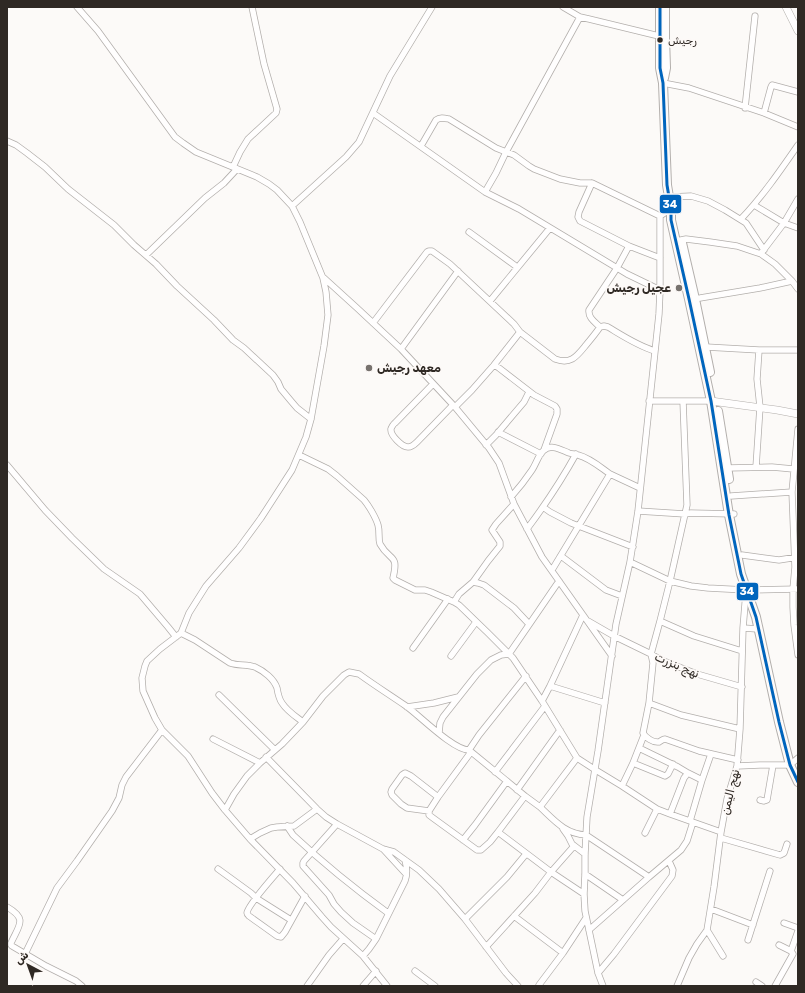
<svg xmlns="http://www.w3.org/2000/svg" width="805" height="993" viewBox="0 0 805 993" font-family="Rubik,'Noto Sans Arabic',sans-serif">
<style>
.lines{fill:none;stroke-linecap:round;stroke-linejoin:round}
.minor-casing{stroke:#b3afac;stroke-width:7}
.tertiary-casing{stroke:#b3afac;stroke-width:8}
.primary-casing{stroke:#b3afac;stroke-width:10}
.minor{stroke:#fffefe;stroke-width:5.5}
.tertiary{stroke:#fffefe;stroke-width:7}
.primary{stroke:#fffefe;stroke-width:8}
.bus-1-casing{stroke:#fdf9f7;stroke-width:6}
.bus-1{stroke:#0065bd;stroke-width:3}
.bus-dot{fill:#2f2924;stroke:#fdf9f7;stroke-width:1.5}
.poi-dot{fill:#77726e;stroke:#fdf9f7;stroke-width:1.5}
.labels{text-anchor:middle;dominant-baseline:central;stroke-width:3.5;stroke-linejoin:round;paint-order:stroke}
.bus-label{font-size:11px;fill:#2f2924;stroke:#fdf9f7;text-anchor:start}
.poi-label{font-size:12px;font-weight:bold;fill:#2f2924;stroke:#fdf9f7;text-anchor:end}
.street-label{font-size:12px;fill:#2f2924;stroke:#fdf9f7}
.line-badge{stroke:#fdf9f7;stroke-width:1.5}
.badge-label{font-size:11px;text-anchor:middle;font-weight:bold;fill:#fff}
</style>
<rect width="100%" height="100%" fill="#fcfaf8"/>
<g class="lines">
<defs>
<path id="minor" d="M77,7L98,31L175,137L183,143L196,152L257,177L269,184L277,190L292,206L300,222L323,278L326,292L328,315L324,346L311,419L306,437L292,470L261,518L239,548L206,586L189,613L181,633L160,649L147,661L145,666L142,678L143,691L155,718L162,730L188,756L212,793L225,810L250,839L293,883L322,917L331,927L363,956L387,986
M563,7L580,17L589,19L663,37
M663,83L689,88L764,113L798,127
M745,108L755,16
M373,113L485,192L496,173L506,152L580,17
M764,113L771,87L772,85L798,92
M7,141L16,145L27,153L45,167L68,189L114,225L134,245L156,264L177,286L214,320L233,340L244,348L273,375L278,382L281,389L291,401L297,408L311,419
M421,146L436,120C440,117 444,118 449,119L496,148L514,155L529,166L534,169L560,179L580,183H592
M233,167L240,152L248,139L276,113L277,109L264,64L252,7
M485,192L519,209L627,274L660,290
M669,197L691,196L708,201L725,210L746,223L764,250
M754,205L784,223L798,199
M292,206L346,157L359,142L390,76L432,7
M741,219C762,197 780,171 798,145
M469,232L517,267
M676,241L686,239L710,242L737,246L761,254L775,264L792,281L798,289
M629,246L580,221L578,217L579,212L592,183L660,216
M762,252L784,223L798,228
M146,255L205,198L224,183L237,169
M324,278L357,308L401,349L455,407L489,448L499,463L514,504L542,557L612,656
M692,299L700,298L760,288L792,281
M490,301L550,228
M373,323L427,252L429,251H432L450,264L514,324L520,332L494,365
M600,327C595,322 588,318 589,310L617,268L629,246L660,258
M520,332L555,359C571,365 577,356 586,345C591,339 596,333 600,327L604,326L608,327C623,336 638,346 655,351
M706,347L759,350L757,379L760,407L756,467
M401,349L458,271
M759,350H798
M433,384L395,423C394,423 391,428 391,429C390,435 402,447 408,447C411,447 415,444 417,442L453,405
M649,401H711
M455,407L472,390L494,365L499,368L534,395L555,406L557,409V414L544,450
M798,429L792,492L795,567L793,589V607L794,625L798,655
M498,432L541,454
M486,445L496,435L524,402L529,392
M299,455L328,469L337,476L364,500C369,506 376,518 378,525C380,532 378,538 380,544C390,562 399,553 393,578L395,580L415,590H425L431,592L454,602L459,605L488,633L513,658L542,701L577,758L594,769L622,786L657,809L670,814L721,832
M7,465L45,510L72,538L104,569L140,594L168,627L176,637
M727,468L772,467L793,469
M731,496L792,492
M511,497C519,488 526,479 532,470C536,464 538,456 543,451C551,443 561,450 569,453C572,454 575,454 578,455C590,458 600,467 610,474
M543,507L550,512L571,523L633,547
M638,511L685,514L691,513L734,514
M527,529C545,505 561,481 576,454
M742,555L779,560L798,557
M561,556L606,590L622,596
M630,562L670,581L691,586L708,588L746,590L798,589
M552,570L610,474L640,488
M473,582L478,583L484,585L514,608L529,624
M454,602L459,594L473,582L488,561L500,546V542L492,530L496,524L514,504
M588,621L614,636L651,654L661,660L697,674L742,687
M660,621L670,581L687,505L683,401
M743,628L758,629
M181,633L195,640L230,663C238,666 247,664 255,667C264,671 274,679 277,688C278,694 279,699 282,703C287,711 295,716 303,722
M413,648L448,599
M451,656L476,622
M550,686L583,615
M219,695L275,750
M542,701L550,686L605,703
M649,703L681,715L740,729
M407,707L434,703L458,697
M439,733L440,723L443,717L477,674L491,660L501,655L509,654L559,581
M213,739L260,763
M639,748L678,767L688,773
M471,752L438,797L429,811V815L433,818L477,850H481L490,842L498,832
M266,757L317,809L326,817L337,824L383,849L394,852L419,870L439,889L465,919L506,973L518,986
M577,758L540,807C554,820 565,834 586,835L649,877
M738,760L699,751L665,739C663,739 661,741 659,742C653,743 645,737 643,733L649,703L653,663L651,654L660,621L694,636L742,651
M633,763L644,735
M737,766L760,765H790L798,758
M495,772L545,706
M702,780L711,754
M622,786L633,763L665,776L668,774L673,764
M517,790L560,730
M525,796L469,750L479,735L526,676
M760,800L764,801L767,800L773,765
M540,807L525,796L498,832L551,872L584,894
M225,810L234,794L247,776L260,763L282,744L303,722L323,696L344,675L349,672L359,674C374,685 390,695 406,706C419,715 453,750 469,750
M429,811L407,808L401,804L392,795L391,792L392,789L402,775L405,773L411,776L438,797
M670,814L684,778L688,773L702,780L690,821
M337,824L304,861L303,863V866L329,895L334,904L341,912L353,923L376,939
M287,826L293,835C323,863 355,889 388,913
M563,829L568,836L572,844L585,854
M645,833L657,809
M721,838L780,855L784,853L787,844
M250,839L260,833L271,828L277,827L294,826L317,809
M463,840L475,825L507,781
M383,849L406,874
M218,869L251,893L256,898L291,920
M280,869C274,876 247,906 247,913C247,914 248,915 249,916L277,936L281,937L285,932L305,896
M585,874L623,900
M7,907C28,919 19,925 11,943V945L12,946L46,966L76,981L82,986
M711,909L753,925
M514,916L563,953L586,918
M465,919L507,877L526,854
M784,923L798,928
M589,930L623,900L649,877L681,850L687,841L693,822
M707,930L723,956
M748,940L770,871
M486,947L535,893L551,872L574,846
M791,951L798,931
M25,954L57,888L77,861L112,811L119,798L122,785L126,777L162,730
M363,956L369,949L376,939L405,881C407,875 407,867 405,860
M415,971L435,986
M598,973L614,954L672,876L673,870L669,861
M756,982L762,986
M539,985L563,953
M307,986L329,955L343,939
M363,986L376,971
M603,986L598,973L585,911L584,894L585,874V854L587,817L598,751L616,624L630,562L638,511L659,314L660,290V216L671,209
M677,986L689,958L697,944L707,930L714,887L721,832L727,799L737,766L740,729L743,628L746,592
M775,986L793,954L791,951L779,945"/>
<path id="tertiary" d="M786,7L798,31
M711,401L777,410L798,414"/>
<path id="primary" d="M660,7V68L663,83L667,185L671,209V220L689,299L711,401L729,515L741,574L756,617L779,722L790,765L798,782
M664,78L666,68L665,38V7
M682,243L695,299L710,372
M718,411L729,479"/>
</defs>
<use href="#minor" class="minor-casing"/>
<use href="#tertiary" class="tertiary-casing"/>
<use href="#primary" class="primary-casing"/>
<use href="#minor" class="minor"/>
<use href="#tertiary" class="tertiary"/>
<use href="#primary" class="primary"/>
<defs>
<path id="bus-1" d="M660,7V68L663,83L667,185L671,209V220L689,299L711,401L729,515L741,574L756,617L779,722L790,765L798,782"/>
</defs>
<use href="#bus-1" class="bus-1-casing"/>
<use href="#bus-1" class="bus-1"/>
</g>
<circle class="bus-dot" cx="660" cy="40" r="3.5"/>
<g class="poi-dot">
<circle cx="679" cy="288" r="4"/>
<circle cx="369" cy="368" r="4"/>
</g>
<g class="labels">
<g class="bus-label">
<text x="668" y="40">رجيش</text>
</g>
<g class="poi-label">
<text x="671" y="288">عجيل رجيش</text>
<text x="377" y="368" text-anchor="start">معهد رجيش</text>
</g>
<g class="street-label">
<text transform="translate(677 665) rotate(23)">نهج بنزرت</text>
<text transform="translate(730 792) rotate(-76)">نهج اليمن</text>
</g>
</g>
<g class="line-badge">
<rect x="659" y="194" width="23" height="20" rx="4" fill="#0065bd"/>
<rect x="736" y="582" width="23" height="19" rx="4" fill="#0065bd"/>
</g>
<g class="badge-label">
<text x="670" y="208">34</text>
<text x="747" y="595">34</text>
</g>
<rect width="805" height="993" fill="none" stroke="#2f2924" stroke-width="16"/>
<g transform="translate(28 965) rotate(319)" stroke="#fdf9f7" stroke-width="3" paint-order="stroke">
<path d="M0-3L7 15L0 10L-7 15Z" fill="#2f2924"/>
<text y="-6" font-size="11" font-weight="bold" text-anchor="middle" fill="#2f2924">ش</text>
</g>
</svg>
